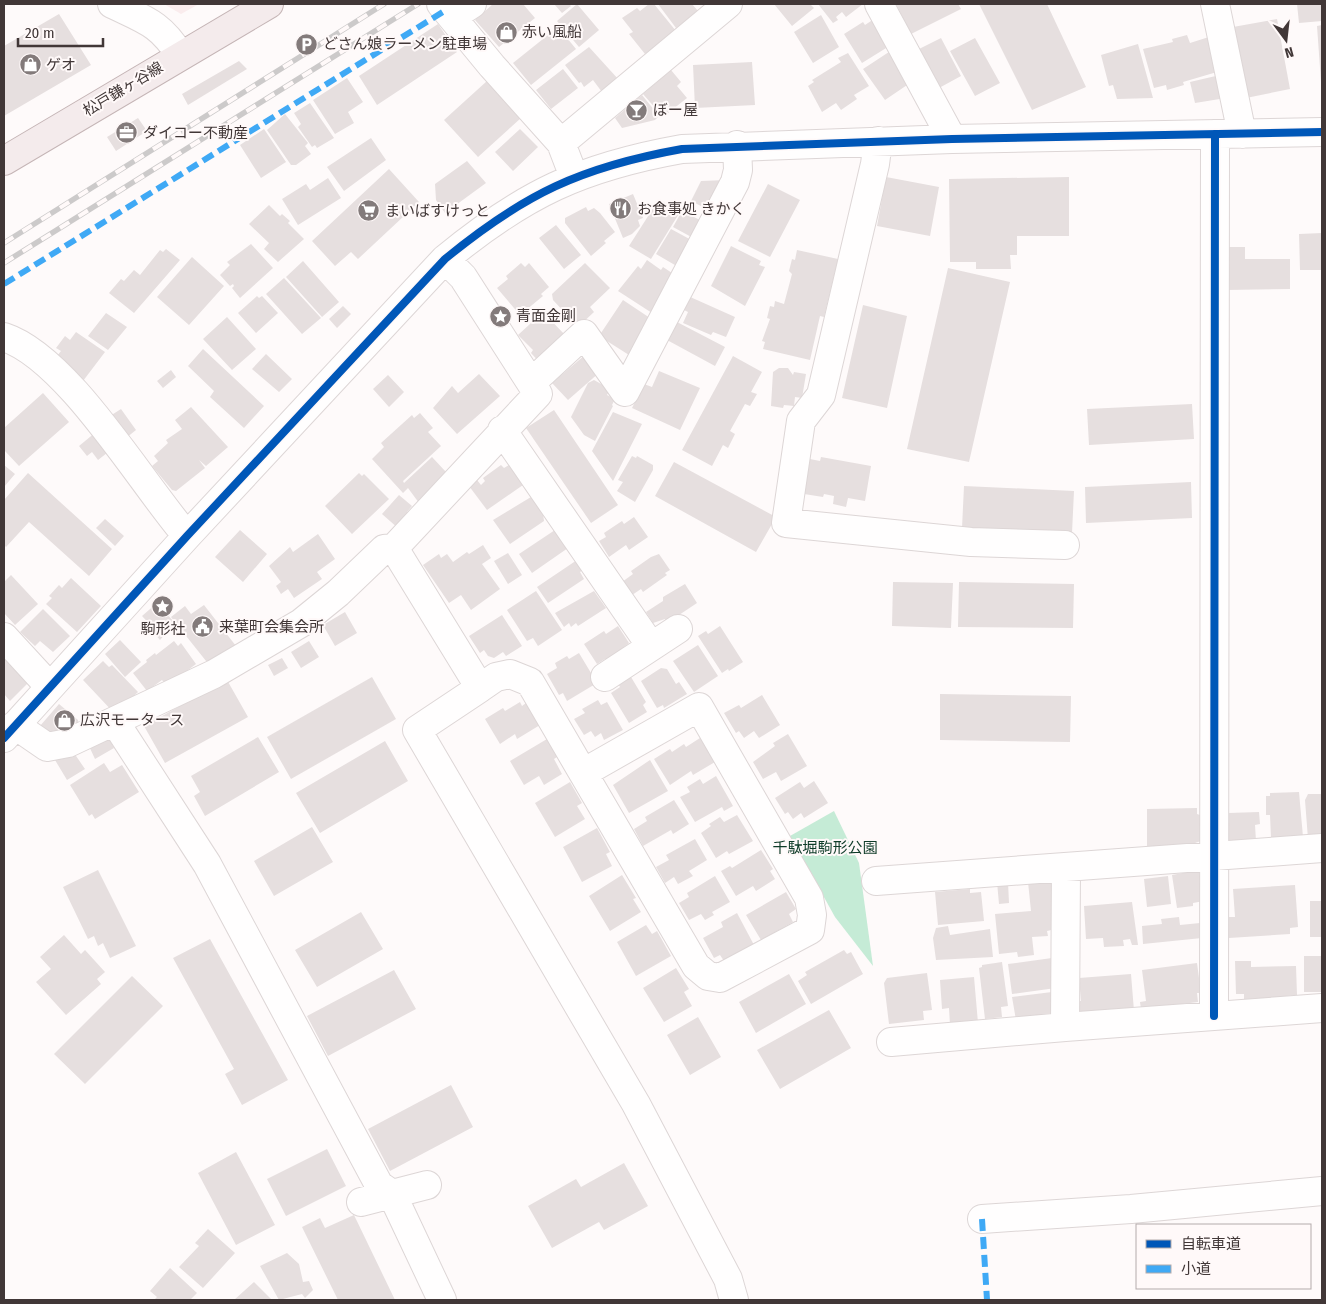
<svg xmlns="http://www.w3.org/2000/svg" width="1326" height="1304" viewBox="0 0 1326 1304" font-family="'Fira Sans Condensed','Noto Sans JP',sans-serif">
<style>
.built{fill:#faeced}
.green{fill:#c5ebd6}
.building{fill:#e6dfdf}
.lines{fill:none;stroke-linecap:round;stroke-linejoin:round}
.minor-casing{stroke:#ddd6d6;stroke-width:30}
.major-casing{stroke:#c5b5b6;stroke-width:30}
.minor{stroke:#fffefe;stroke-width:28}
.major{stroke:#f4ebec;stroke-width:28}
.rail-casing{stroke:#cccaca;stroke-width:5.5}
.rail{stroke:#fff9f9;stroke-width:4;stroke-dasharray:11;stroke-linecap:butt}
.quiet{stroke:#3fa9f5;stroke-width:6;stroke-dasharray:12 6;stroke-linecap:butt}
.cycleway-casing{stroke:#fff9f9;stroke-width:11}
.cycleway{stroke:#0057b8;stroke-width:8}
.labels{text-anchor:middle;dominant-baseline:central;stroke-width:4;stroke-linejoin:round;paint-order:stroke}
.poi-label{font-size:15px;fill:#413737;stroke:#fff9f9;text-anchor:start}
.street-label{font-size:15px;fill:#413737;stroke:#fff9f9}
.park-label{font-size:15px;fill:#0e3b28;stroke:#fff9f9}
</style>
<rect width="100%" height="100%" fill="#fefafa"/>
<path class="built" d="M164,4H199L181,14Z"/>
<path class="green" d="M834,811L859,863L873,966L835,917L790,836Z"/>
<path class="building" d="M493,4H523L535,18L499,47L475,20Z
M554,4H569L571,6L562,13Z
M577,4L599,30L579,47L557,21Z
M649,4H654L676,31L645,54L629,34L633,32L622,18L637,8L640,11Z
M658,4H692L698,11L676,28Z
M774,4H810L814,8L792,26Z
M818,4H863L846,17L842,12L836,17L838,20L833,23Z
M896,4H958L961,9L911,34Z
M979,4H1047L1086,87L1032,110Z
M1297,4H1322V21L1299,23Z
M59,14L91,65L4,116V46Z
M821,15L839,47L813,63L794,32Z
M874,19L891,45L862,63L844,34L863,22L865,25Z
M1277,19L1290,89L1246,98L1233,27Z
M438,24L457,52L377,105L359,76Z
M1322,25V82H1321L1317,26Z
M558,27L576,49L531,85L513,63Z
M1187,35L1190,43L1212,36L1217,72L1183,82L1184,85L1167,90L1166,85L1154,88L1143,49L1173,42L1172,39Z
M941,38L961,76L939,88L919,49Z
M975,38L1000,83L975,96L950,51Z
M1138,44L1153,98L1117,99L1113,85L1109,86L1101,55Z
M589,47L619,80L602,92L593,80L584,87L581,82L579,83L565,65Z
M892,50L913,81L885,100L863,69Z
M848,53L869,86L854,95L857,99L841,110L836,103L822,112L808,86L814,82L812,80L841,62L838,58Z
M239,61L247,69L188,105L182,94Z
M752,62L755,105L695,108L693,65Z
M563,69L578,88L551,109L536,90Z
M671,70L681,82L677,86L687,98L663,117L643,94Z
M1220,75L1226,98L1195,103L1190,82Z
M347,78L363,102L348,112L354,123L335,134L313,100Z
M487,81L521,118L478,157L444,120Z
M642,95L659,116L655,120L622,128L615,118Z
M310,103L334,138L317,148L315,145L312,147L298,127L301,124L294,113Z
M285,114L308,143L305,146L311,154L296,165H291L267,130Z
M138,118L147,131L116,151L107,137Z
M264,129L286,162L261,178L240,145Z
M520,129L538,147L513,171L495,152Z
M371,138L386,160L344,191L327,167Z
M467,161L486,183L445,213L436,200L435,184Z
M389,169L419,202L358,259L351,252L335,266L312,241Z
M886,177L939,187L930,236L877,226Z
M1069,177V236H1017V255H1010L1011,269H976V262H950L949,179Z
M328,178L341,198L298,225L282,199L306,184L310,190Z
M726,180L711,211L691,201L701,181Z
M768,184L800,200L770,257L738,241Z
M633,194L643,218L638,220L640,226L632,234L623,238L609,204Z
M659,199L680,212L651,259L629,246Z
M269,205L280,216L282,214L290,221L288,223L304,239L278,262L264,249L269,243L249,224Z
M586,207L588,211L594,208L600,213L615,232L604,241L606,243L591,256L565,223V218Z
M682,211L704,222L695,239L673,227Z
M556,225L581,255L564,269L539,238Z
M671,229L695,242L680,268L656,254Z
M1322,233V270H1300L1299,234Z
M251,244L273,268L240,298L232,288L234,286L233,284L230,286L220,275L230,265L227,262Z
M731,246L761,261L759,265L765,267L745,306L711,286Z
M1226,247H1245V259H1290V289L1226,290Z
M166,249L180,260L134,313L109,293L121,279L124,281L134,270L140,275L160,250L163,252Z
M797,250L838,259L824,317L820,316L810,360L763,349L765,342L762,341L770,319L767,318L770,306L774,307L775,301L784,304L792,274L789,271L792,259L795,260Z
M192,257L224,286L189,325L157,297Z
M647,260L661,270L663,267L678,277L652,313L618,291L638,266L641,269Z
M303,261L339,302L322,317L286,277Z
M521,263L525,267L529,263L549,287L541,294L543,296L520,315L497,288L508,279L506,276Z
M585,263L610,288L590,307L594,312L578,327L553,300L552,294Z
M948,268L1010,282L969,462L907,449Z
M284,278L321,318L302,334L266,294Z
M257,296L259,298L262,296L278,313L256,333L238,313Z
M688,296L735,317L726,337L713,332L711,335L683,323L688,312L682,309Z
M623,300L653,320L629,355L599,336Z
M863,305L907,316L887,408L842,398Z
M343,306L351,314L337,328L329,319Z
M543,312L566,336L541,364L531,353L533,350L518,335Z
M106,313L127,327L108,350L88,336Z
M227,317L256,349L232,370L203,339Z
M677,322L725,347L715,366L667,340Z
M76,332L105,352L83,381L68,370L71,367L57,356L61,351L56,348L65,336L70,340Z
M203,349L264,406L244,428L210,397L214,391L188,366Z
M266,354L292,379L279,392L252,369Z
M585,355L600,372L568,400L552,383Z
M733,356L762,372L751,392L757,394L750,406L745,404L730,431L735,434L728,448L723,445L712,466L682,450Z
M779,368H788L793,375L794,372L806,374L802,398L795,397L794,406L784,405L783,408L771,406L773,372Z
M171,370L176,377L163,388L157,381Z
M659,371L700,388L680,430L632,408L644,384L652,387Z
M479,374L500,396L457,434L433,408L452,386L458,393Z
M388,375L404,392L389,407L373,389Z
M594,380L610,389L607,395L615,399L612,405L613,406L595,441L584,435L571,417L588,383Z
M43,393L69,422L19,466L4,450V428Z
M1192,404L1194,439L1089,445L1087,409Z
M191,407L228,447L206,466L199,460L205,468L176,491L172,490L152,466L158,461L154,456L168,443L166,440L182,429L175,420Z
M121,409L136,430L126,438L110,416Z
M554,410L618,505L591,523L526,428Z
M613,412L642,424L613,481L592,451Z
M420,413L433,428L428,432L441,446L403,481L404,483L432,457L446,472L419,503L408,488L403,493L372,459L384,447L381,443L412,415L414,418Z
M96,432L104,441L100,444L107,453L98,460L92,452L87,456L79,446Z
M632,456L636,458L637,456L653,465V470L635,502L617,491L623,482L618,480Z
M821,457L871,466L865,501L848,498L846,507L833,504L834,496L824,494L823,497L804,494L810,459L820,461Z
M674,462L776,517L756,552L655,496Z
M4,465L15,474L4,487Z
M501,465L504,468L509,465L523,485L487,510L469,486L477,480L481,485L485,481L483,478Z
M28,473L112,549L89,576L29,522L6,547L4,545V500Z
M359,473L362,476L364,474L389,499L352,534L325,506Z
M1191,482L1192,518L1086,523L1085,487Z
M964,486L1074,491L1072,533L962,528Z
M399,495L412,506L407,512L412,516L399,529L382,514Z
M531,497L543,513L544,521L510,544L493,520Z
M634,517L648,537L629,550L626,545L609,557L599,541L606,537L604,533L622,521L624,524Z
M105,519L124,536L115,546L96,528Z
M240,530L267,554L243,582L215,557Z
M555,530L568,548L532,573L519,554Z
M318,534L335,559L317,572L322,579L294,598L288,589L281,594L276,586L281,582L269,566L290,547L293,552Z
M483,545L491,558L482,564L500,589L471,610L461,595L449,603L423,565L439,554L441,558L447,554L453,562L467,552L469,554Z
M508,553L522,575L508,584L494,561Z
M659,554L670,570L665,573L667,575L643,592L641,589L632,595L622,582L633,574L631,571L651,557Z
M577,560L583,570L580,572L584,579L548,603L537,587Z
M11,575L38,604L15,625L4,613V582Z
M71,578L101,606L77,632L46,604L52,598L49,596L59,585L62,588Z
M893,582L953,583L951,628L892,626Z
M959,582L1074,584L1073,628L958,627Z
M685,584L697,603L667,623L665,619L653,623L646,612L663,601V597Z
M536,591L562,630L538,646L533,638L527,641L507,610Z
M594,591L606,608L578,626L576,623L571,627L569,623L564,627L555,613Z
M157,603L175,623L160,640L154,633L156,631L142,616Z
M204,605L236,646L210,666L171,617L185,606L191,614Z
M43,609L70,636L53,652L40,641L35,646L20,632Z
M345,612L357,633L335,646L323,625Z
M502,615L522,646L506,656L503,652L494,658L488,656L484,650L480,653L469,636Z
M618,626L629,643L624,647L625,649L607,661L605,659L597,664L584,644L604,631L606,634Z
M720,626L743,662L729,671L728,669L722,673L698,636L706,631L708,634Z
M120,640L141,662L125,677L105,654Z
M174,641L178,646L181,643L196,664L167,686L162,680L147,691L133,673L147,662L146,660L155,653L156,655Z
M309,641L319,657L301,668L291,652Z
M698,645L718,676L694,692L673,661Z
M9,653L29,682L10,701L4,694V658Z
M579,653L597,683L567,701L563,693L559,695L547,674L557,668L555,663L567,656L569,659Z
M282,658L288,668L274,676L268,665Z
M103,661L109,667L112,665L138,692L115,714L83,680Z
M661,668L667,669L676,684L679,682L687,694L664,708L663,705L657,708L641,681Z
M625,676L631,677L646,702L643,705L647,712L629,723L611,693L620,687L617,682Z
M372,677L396,719L291,779L267,737Z
M227,680L248,717L165,763L144,726Z
M940,694L1071,696L1070,742L940,740Z
M762,695L780,725L759,738L754,731L744,738L739,731L736,733L724,713L739,705L741,708Z
M598,700L601,705L607,702L623,730L604,740L601,733L595,737L591,731L584,735L574,719L585,713L582,709Z
M520,702L522,706L526,703L540,725L517,739L515,734L500,744L485,719L503,708L505,711Z
M59,704L78,720V729L48,740L40,726Z
M788,734L807,766L781,781L776,772L763,779L753,762L775,746L773,743Z
M107,735L114,748L95,759L88,744Z
M258,737L279,772L205,816L194,796L200,792L191,776Z
M700,738L715,762L693,775L691,771L670,785L654,759L670,749L672,752L684,744L686,747Z
M547,739L557,757L554,759L562,774L544,785L539,776L524,785L510,761Z
M385,741L408,781L320,833L296,793Z
M74,753L85,769L67,780L55,760Z
M650,760L668,791L629,813L613,785Z
M104,763L110,772L122,765L139,792L95,819L92,814L89,816L70,785Z
M716,776L733,806L724,811L722,807L695,822L680,797L690,792L687,787L700,779L703,784Z
M814,781L828,803L804,818L801,813L793,819L788,812L785,814L775,798L800,782L804,788Z
M570,782L582,803L577,806L585,819L555,837L535,803Z
M1299,792L1303,837L1271,838L1270,815H1266V796H1270V793Z
M1308,794H1322V838L1308,839L1305,800Z
M674,800L689,824L673,834L671,830L643,846L634,829L647,821L645,817Z
M1197,808V814L1203,816L1204,840L1195,843V846L1147,847V809Z
M1259,812L1260,824L1255,825L1256,841L1225,844L1228,813Z
M737,815L753,841L729,854L727,851L716,858L701,833L711,826L709,824L720,817L724,822Z
M312,827L333,862L274,896L254,861Z
M597,828L610,852L606,854L612,866L582,882L563,847Z
M695,839L707,860L689,871L693,876L678,884L674,877L665,883L656,867L669,860L666,855Z
M761,850L773,869L770,871L775,879L756,891L753,886L736,896L721,871L730,866L732,868Z
M98,870L136,946L110,958L103,943L98,946L94,936L88,939L63,887Z
M1199,870L1204,901L1193,903V906L1177,908L1172,875Z
M622,875L636,898L633,899L641,912L610,931L589,896Z
M715,876L730,902L712,912L714,915L705,920L701,914L689,920L679,903L689,897L687,893Z
M1168,876L1171,904L1147,907L1144,879Z
M1053,879L1056,929L1047,931L1048,936L1032,937L1034,955L1018,957L1017,952L999,954L995,914L1031,911L1028,882Z
M997,882H1008L1009,903L999,904Z
M1295,885L1298,927L1290,928V934L1229,938L1228,917H1235L1233,889Z
M970,889V893L981,892L984,921L938,925L935,892Z
M786,892L796,909L789,914L793,922L761,940L746,915Z
M1310,901H1322V937H1310Z
M1132,902L1138,945H1132L1130,939L1123,940L1124,946L1104,947L1103,938L1086,939L1084,906Z
M361,912L383,949L317,987L295,950Z
M737,913L754,945L724,961L720,955L714,958L703,938L723,927L721,922Z
M1179,917L1180,925L1200,923L1202,938L1143,944L1142,926L1162,924L1161,919Z
M646,925L652,934L657,931L671,956L636,976L617,942Z
M948,926L950,935L990,929L993,957L936,960L933,938L936,928Z
M64,935L81,954L85,950L105,972L97,979L101,984L66,1015L36,982L51,969L40,957Z
M210,939L288,1080L242,1105L225,1074L234,1069L173,958Z
M844,950L847,954L851,952L863,974L811,1004L798,981L807,975L805,972Z
M1304,956H1322V992H1304Z
M1052,958L1056,988L1012,994L1008,964Z
M1235,961H1251V967L1296,966L1297,995L1286,996L1287,998L1244,999V994H1236Z
M1002,962L1008,1006L1001,1007L1002,1017L985,1019L979,968L982,967V965Z
M1197,963L1201,993H1197L1198,1002L1141,1009L1140,1002L1146,1001L1142,970Z
M676,968L689,989L684,992L692,1006L664,1022L643,988Z
M394,970L416,1009L328,1056L307,1016Z
M927,973L932,1010L923,1011L924,1020L889,1024L884,983L887,978Z
M789,974L806,1004L756,1033L739,1002Z
M1131,974L1134,1011L1076,1016L1075,1001H1081L1079,978Z
M132,976L163,1006L85,1084L54,1054Z
M974,977L978,1023L950,1025L949,1008L942,1009L940,980Z
M1052,992L1055,1014L1016,1020L1012,997Z
M829,1010L851,1048L780,1089L757,1050Z
M698,1017L721,1057L690,1075L667,1035Z
M451,1085L473,1127L390,1171L368,1129Z
M327,1149L346,1186L286,1216L267,1179Z
M236,1152L275,1225L236,1245L198,1173Z
M624,1163L648,1206L604,1230L599,1222L552,1248L528,1206L576,1179L581,1187Z
M354,1215L395,1300H338L302,1227L320,1218L325,1228Z
M208,1229L235,1253L203,1288L179,1267L199,1246L195,1243Z
M287,1253L299,1264L303,1282L309,1281L313,1290L305,1298L302,1294L279,1300L260,1266Z
M170,1268L197,1293L190,1300H154L157,1297L150,1291Z
M254,1282L272,1300H234Z"/>
<g class="lines">
<defs>
<path id="minor" d="M112,4C145,20 160,23 180,55
M441,4L492,66L561,143L574,177
M879,4L952,139
M1215,4L1242,134
M452,17L472,4
M878,141L875,164L821,395L801,421L786,523L971,542L1065,545
M561,143L728,4
M445,259L463,277L538,394L394,548L480,688L417,730L636,1104L728,1279L734,1300
M4,337C68,358 141,483 187,536
M531,383L584,334L625,392L735,182L738,170L737,145
M502,430L651,646
M4,637L50,687
M605,677L678,629
M480,688L496,677L510,674L530,682L583,773L699,707L809,898L812,915L810,930L720,978L708,976L696,966L583,773
M115,722L207,864L379,1185L392,1194L442,1300
M15,725L47,747L68,743L214,674L301,623L338,593L384,549L394,548
M4,738L187,536L445,259C524,194 581,167 682,149L952,139L1322,132
M1066,868L1065,1027L1322,1008
M876,881L1322,848
M1214,1016L1215,134
M891,1042L1065,1027
M361,1202L427,1185
M982,1219L1131,1209L1322,1191"/>
<path id="major" d="M4,161L269,4"/>
</defs>
<use href="#minor" class="minor-casing"/>
<use href="#major" class="major-casing"/>
<use href="#minor" class="minor"/>
<use href="#major" class="major"/>
<defs>
<path id="rail" d="M4,243L384,4
M4,263L418,4"/>
</defs>
<use href="#rail" class="rail-casing"/>
<use href="#rail" class="rail"/>
<path class="quiet" d="M4,284L446,10
M982,1219L987,1300"/>
<defs>
<path id="cycleway" d="M4,738L187,536L445,259C524,194 581,167 682,149L952,139L1322,132
M1214,1016L1215,134"/>
</defs>
<use href="#cycleway" class="cycleway-casing"/>
<use href="#cycleway" class="cycleway"/>
</g>
<defs>
<symbol id="shop-disc" viewBox="-11 -11 22 22"><circle r="9.5" fill="#837b7b" stroke="#fff9f9"/><path d="M-5-2.5h2.3a2.7 3.5 0 0 1 5.4 0H5L5.5 6h-11ZM-1.5-2.5h3a1.5 2.3 0 0 0-3 0Z" fill="#fff"/></symbol>
<symbol id="parking-disc" viewBox="-11 -11 22 22"><circle r="9.5" fill="#837b7b" stroke="#fff9f9"/><path d="M-3.5-5.5H1a3.5 3.5 0 0 1 0 7H-1V5.5H-3.5ZM-1-3.4V-.6H.8a1.4 1.4 0 0 0 0-2.8Z" fill="#fff"/></symbol>
<symbol id="bar-disc" viewBox="-11 -11 22 22"><circle r="9.5" fill="#837b7b" stroke="#fff9f9"/><path d="M-6-5H6L.8 .8V4.5H3.5V6h-7V4.5H-.8V.8Z" fill="#fff"/></symbol>
<symbol id="office-disc" viewBox="-11 -11 22 22"><circle r="9.5" fill="#837b7b" stroke="#fff9f9"/><path d="M-6-3h4V-5.5h4V-3h4V5H-6ZM-1-4.5V-3h2v-1.5ZM-6 0V1H6V0Z" fill="#fff"/></symbol>
<symbol id="restaurant-disc" viewBox="-11 -11 22 22"><circle r="9.5" fill="#837b7b" stroke="#fff9f9"/><path d="M-5-6h1v4h1v-4h1v4h1v-4h1v5L-1.5 .5V6h-2V.5L-5-1ZM5-6V6H3V1.5H1.5Q1.5-4 5-6Z" fill="#fff"/></symbol>
<symbol id="supermarket-disc" viewBox="-11 -11 22 22"><circle r="9.5" fill="#837b7b" stroke="#fff9f9"/><path d="M-6-5.5h2.5l.6 2H6L4.5 2H-2.5L-4.4-4H-6ZM-1.5 3.2a1.3 1.3 0 1 0 .1 0ZM3 3.2a1.3 1.3 0 1 0 .1 0Z" fill="#fff"/></symbol>
<symbol id="sight-disc" viewBox="-11 -11 22 22"><circle r="9.5" fill="#837b7b" stroke="#fff9f9"/><path d="M0-6L1.8-2.2L6-1.7L2.9 1.2L3.7 5.4L0 3.3L-3.7 5.4L-2.9 1.2L-6-1.7L-1.8-2.2Z" fill="#fff"/></symbol>
<symbol id="civic-disc" viewBox="-11 -11 22 22"><circle r="9.5" fill="#837b7b" stroke="#fff9f9"/><path d="M-.6-6.5H3V-4.5H.6V-3L4-1V1h2V6H-6V1h2V-1L-.6-3ZM-1.2 2.5V6h2.4V2.5Z" fill="#fff"/></symbol>
</defs>
<g fill-rule="evenodd">
<use href="#shop-disc" x="494" y="20" width="25" height="25"/>
<use href="#parking-disc" x="294" y="32" width="25" height="25"/>
<use href="#shop-disc" x="18" y="52" width="25" height="25"/>
<use href="#bar-disc" x="624" y="98" width="25" height="25"/>
<use href="#office-disc" x="114" y="120" width="25" height="25"/>
<use href="#restaurant-disc" x="608" y="196" width="25" height="25"/>
<use href="#supermarket-disc" x="356" y="198" width="25" height="25"/>
<use href="#sight-disc" x="488" y="304" width="25" height="25"/>
<use href="#sight-disc" x="150" y="594" width="25" height="25"/>
<use href="#civic-disc" x="190" y="614" width="25" height="25"/>
<use href="#shop-disc" x="52" y="708" width="25" height="25"/>
</g>
<g class="labels">
<g class="poi-label">
<text x="522" y="32">赤い風船</text>
<text x="323" y="44">どさん娘ラーメン駐車場</text>
<text x="46" y="65">ゲオ</text>
<text x="653" y="110">ぼー屋</text>
<text x="143" y="133">ダイコー不動産</text>
<text x="637" y="209">お食事処 きかく</text>
<text x="385" y="211">まいばすけっと</text>
<text x="516" y="316">青面金剛</text>
<text x="219" y="627">来葉町会集会所</text>
<text x="163" y="629" text-anchor="middle">駒形社</text>
<text x="80" y="720">広沢モータース</text>
</g>
<g class="street-label">
<text transform="translate(123 89) rotate(-31)">松戸鎌ヶ谷線</text>
</g>
<g class="park-label">
<text x="825" y="848">千駄堀駒形公園</text>
</g>
</g>
<rect width="1326" height="1304" fill="none" stroke="#413737" stroke-width="10"/>
<rect x="1136" y="1224" width="175" height="65" fill="#fff9f9" stroke="#b3abab"/>
<rect x="1146" y="1240" width="25" height="8" fill="#0057b8" stroke="#b3abab"/>
<text x="1181" y="1249" font-size="15" fill="#413737">自転車道</text>
<rect x="1146" y="1265" width="25" height="8" fill="#3fa9f5" stroke="#b3abab"/>
<text x="1181" y="1274" font-size="15" fill="#413737">小道</text>
<g transform="translate(1286 40) rotate(165)" stroke="#fff9f9" stroke-width="4" paint-order="stroke">
<path d="M0-4L9 19L0 12L-9 19Z" fill="#413737"/>
<text y="-8" font-size="14" font-weight="bold" text-anchor="middle" fill="#413737">N</text>
</g>
<path d="M18 38v8h85v-8" fill="none" stroke="#413737" stroke-width="2.5"/>
<text x="25" y="38" font-size="15" fill="#413737" stroke="#fff9f9" stroke-width="4" paint-order="stroke">20 m</text>
</svg>
